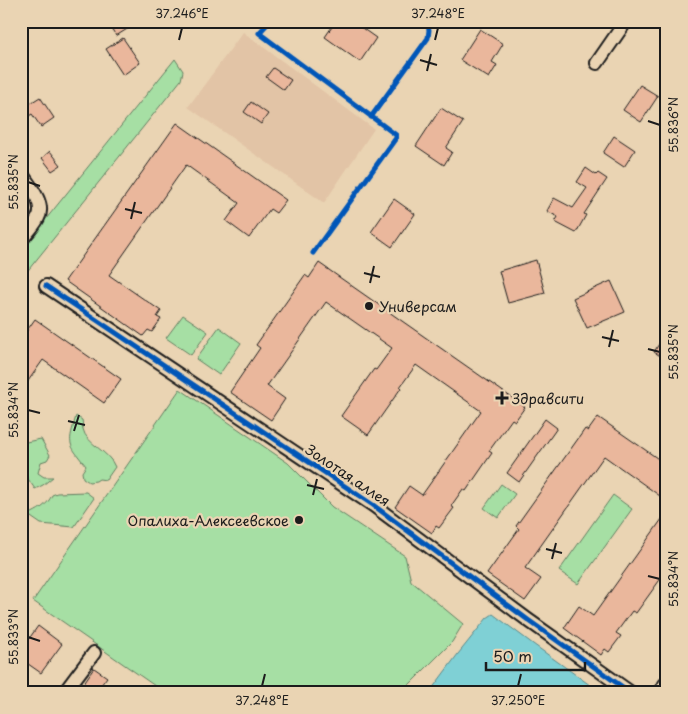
<svg xmlns="http://www.w3.org/2000/svg" width="688" height="714" viewBox="0 0 688 714" font-family="'Playpen Sans',sans-serif">
<style>
.built{fill:#e2c4a6}
.green{fill:#a6dfa4;stroke:#617e60}
.water{fill:#7fd0d5;stroke:#57888b}
.building{fill:#eab79c;stroke:#1c1c1c}
.lines{fill:none;stroke-linecap:round;stroke-linejoin:round}
.minor-casing{stroke:#1c1c1c;stroke-width:16}
.tertiary-casing{stroke:#1c1c1c;stroke-width:20}
.minor{stroke:#ead4b3;stroke-width:12}
.tertiary{stroke:#ead4b3;stroke-width:16}
.cycleway-casing{stroke:#ead4b3;stroke-width:8}
.cycleway{stroke:#0057b8;stroke-width:5}
.ticks{fill:none;stroke:#1c1c1c;stroke-width:2}
.poi-dot{fill:#1c1c1c;stroke:#ead4b3;stroke-width:2}
.labels{text-anchor:middle;dominant-baseline:central;stroke-width:4.5;stroke-linejoin:round;paint-order:stroke}
.poi-label{font-size:14px;fill:#1c1c1c;stroke:#ead4b3;text-anchor:start}
.street-label{font-size:14px;fill:#1c1c1c;stroke:#ead4b3}
.neatline{fill:none;stroke:#1c1c1c;stroke-width:2}
.ticks-label{font-size:12px;text-anchor:middle;fill:#1c1c1c}
</style>
<rect width="100%" height="100%" fill="#ead4b3"/>
<filter id="ink" filterUnits="userSpaceOnUse"><feTurbulence type="fractalNoise" baseFrequency=".02" numOctaves="2"/><feDisplacementMap in="SourceGraphic" scale="10" xChannelSelector="R" yChannelSelector="G"/><feConvolveMatrix kernelMatrix="1 2 1 2 8 2 1 2 1" color-interpolation-filters="sRGB"/></filter>
<g filter="url(#ink)">
<path class="built" d="M243,32L374,129L324,203L188,107Z"/>
<path class="green" d="M175,59L183,71L181,80L21,279V250Z
M183,315L208,332L191,355L166,338Z
M219,327L241,343L219,375L196,359Z
M180,389L288,463L332,507L405,556L411,581L463,624L452,642L406,688L407,693H165L33,601Z
M76,416L82,420C83,423 82,426 83,429C86,444 109,451 115,467L106,480L99,479L96,481L89,482L83,478L82,472L86,466C67,442 68,445 76,416Z
M41,439L50,455L47,460L41,462L38,473L44,477H53L43,485L35,489L24,473H21V443Z
M501,484L515,494L498,518L484,508Z
M86,492L94,498L74,527L41,524L28,515C38,510 47,506 52,495L57,493Z
M613,495L632,509L578,584L559,571Z"/>
<path class="water" d="M493,614L533,644L594,688V693H429L458,654L487,618Z"/>
<path class="building" d="M107,21H140L116,36Z
M336,21H352L376,38L360,62L325,37Z
M480,29L503,44L492,62L497,65L489,78L460,60Z
M123,38L140,63L123,75L106,49Z
M273,68L291,80L284,90L266,77Z
M640,85L658,96L641,122L623,110Z
M40,97L54,118L41,127L32,114L21,121V109Z
M251,102L268,114L261,124L244,112Z
M441,108L463,122L446,148L452,152L444,165L416,146Z
M177,123L286,200L276,213L270,209L249,238L226,221L239,203L186,165L109,275L161,311L157,317L161,319L152,332L148,330L143,336L65,281Z
M614,136L635,150L624,167L603,153Z
M50,151L61,165L52,171L42,158Z
M586,168L596,175L598,173L607,179L584,214L586,215L576,233L555,222L558,217L547,211L554,198L573,208L587,188L577,182Z
M394,199L415,214L392,247L371,232Z
M536,260L545,293L508,303L499,271Z
M319,263L525,407L515,421L512,419L489,451L492,453L466,491L463,489L451,506L454,508L439,528L436,526L432,533L395,507L409,486L422,495L481,411L416,365L400,387L401,388L368,435L341,416L374,369L376,370L392,348L326,302L267,386L285,399L271,420L230,392L260,348L256,345L305,275L309,278Z
M611,281L625,312L587,328L573,298Z
M35,319L121,379L104,403L43,360L21,391V339Z
M667,331V360L654,352Z
M598,417L667,465V501L604,456L525,568L541,579L525,601L487,574L519,529L516,526L585,429L588,431Z
M545,419L557,428L519,482L507,473Z
M667,512V570L636,613L632,611L616,633L621,636L609,652L605,649L601,655L564,628L579,606L593,616Z
M38,626L62,644L41,673L21,659V650Z
M94,668L107,677L95,693H77Z"/>
<g class="lines">
<defs>
<path id="minor" d="M597,63L626,21
M21,173C29,185 46,204 38,218C34,226 27,233 21,240
M46,286L373,505L528,620L631,693
M64,693L94,653"/>
<path id="tertiary" d="M662,693L667,685"/>
</defs>
<use href="#minor" class="minor-casing"/>
<use href="#tertiary" class="tertiary-casing"/>
<use href="#minor" class="minor"/>
<use href="#tertiary" class="tertiary"/>
<defs>
<path id="cycleway" d="M270,21L259,33L396,135V138L313,253
M371,117L428,38L429,30L427,21
M46,286L373,505L528,620L631,693"/>
</defs>
<use href="#cycleway" class="cycleway-casing"/>
<use href="#cycleway" class="cycleway"/>
</g>
</g>
<path class="ticks" d="M179,40L182,28M435,40L438,28M420,60L437,65M427,71L431,54M648,121L660,125M28,182L40,186M125,209L142,213M131,219L135,202M364,273L380,277M370,283L374,266M602,337L619,341M609,347L613,330M648,349L660,352M28,410L40,413M68,421L85,425M74,431L79,415M307,485L324,489M313,495L317,479M546,549L562,553M552,559L556,543M648,576L660,579M28,637L40,641M262,686L265,674M518,686L521,674"/>
<g class="poi-dot">
<circle cx="369" cy="306" r="5"/>
<path d="M499.5 390.5h5v5h5v5h-5v5h-5v-5h-5v-5h5z"/>
<circle cx="299" cy="520" r="5"/>
</g>
<g class="labels">
<g class="poi-label">
<text x="379" y="306">Универсам</text>
<text x="512" y="398">Здравсити</text>
<text x="289" y="520" text-anchor="end">Опалиха-Алексеевское</text>
</g>
<g class="street-label">
<text transform="translate(348 475) rotate(34)">Золотая аллея</text>
</g>
</g>
<rect width="688" height="714" fill="none" stroke="#ead4b3" stroke-width="55"/>
<path d="M486 662v8h99v-8" fill="none" stroke="#1c1c1c" stroke-width="2.5"/>
<text x="493" y="662" font-size="15" fill="#1c1c1c" stroke="#ead4b3" stroke-width="4" paint-order="stroke">50 m</text>
<rect x="28" y="28" width="632" height="658" class="neatline"/>
<g class="ticks-label">
<text x="182" y="18">37.246°E</text>
<text x="438" y="18">37.248°E</text>
<text transform="translate(674 125) rotate(-90)" y="4">55.836°N</text>
<text transform="translate(14 182) rotate(-90)" y="4">55.835°N</text>
<text transform="translate(674 352) rotate(-90)" y="4">55.835°N</text>
<text transform="translate(14 410) rotate(-90)" y="4">55.834°N</text>
<text transform="translate(674 579) rotate(-90)" y="4">55.834°N</text>
<text transform="translate(14 637) rotate(-90)" y="4">55.833°N</text>
<text x="262" y="705">37.248°E</text>
<text x="518" y="705">37.250°E</text>
</g>
</svg>
